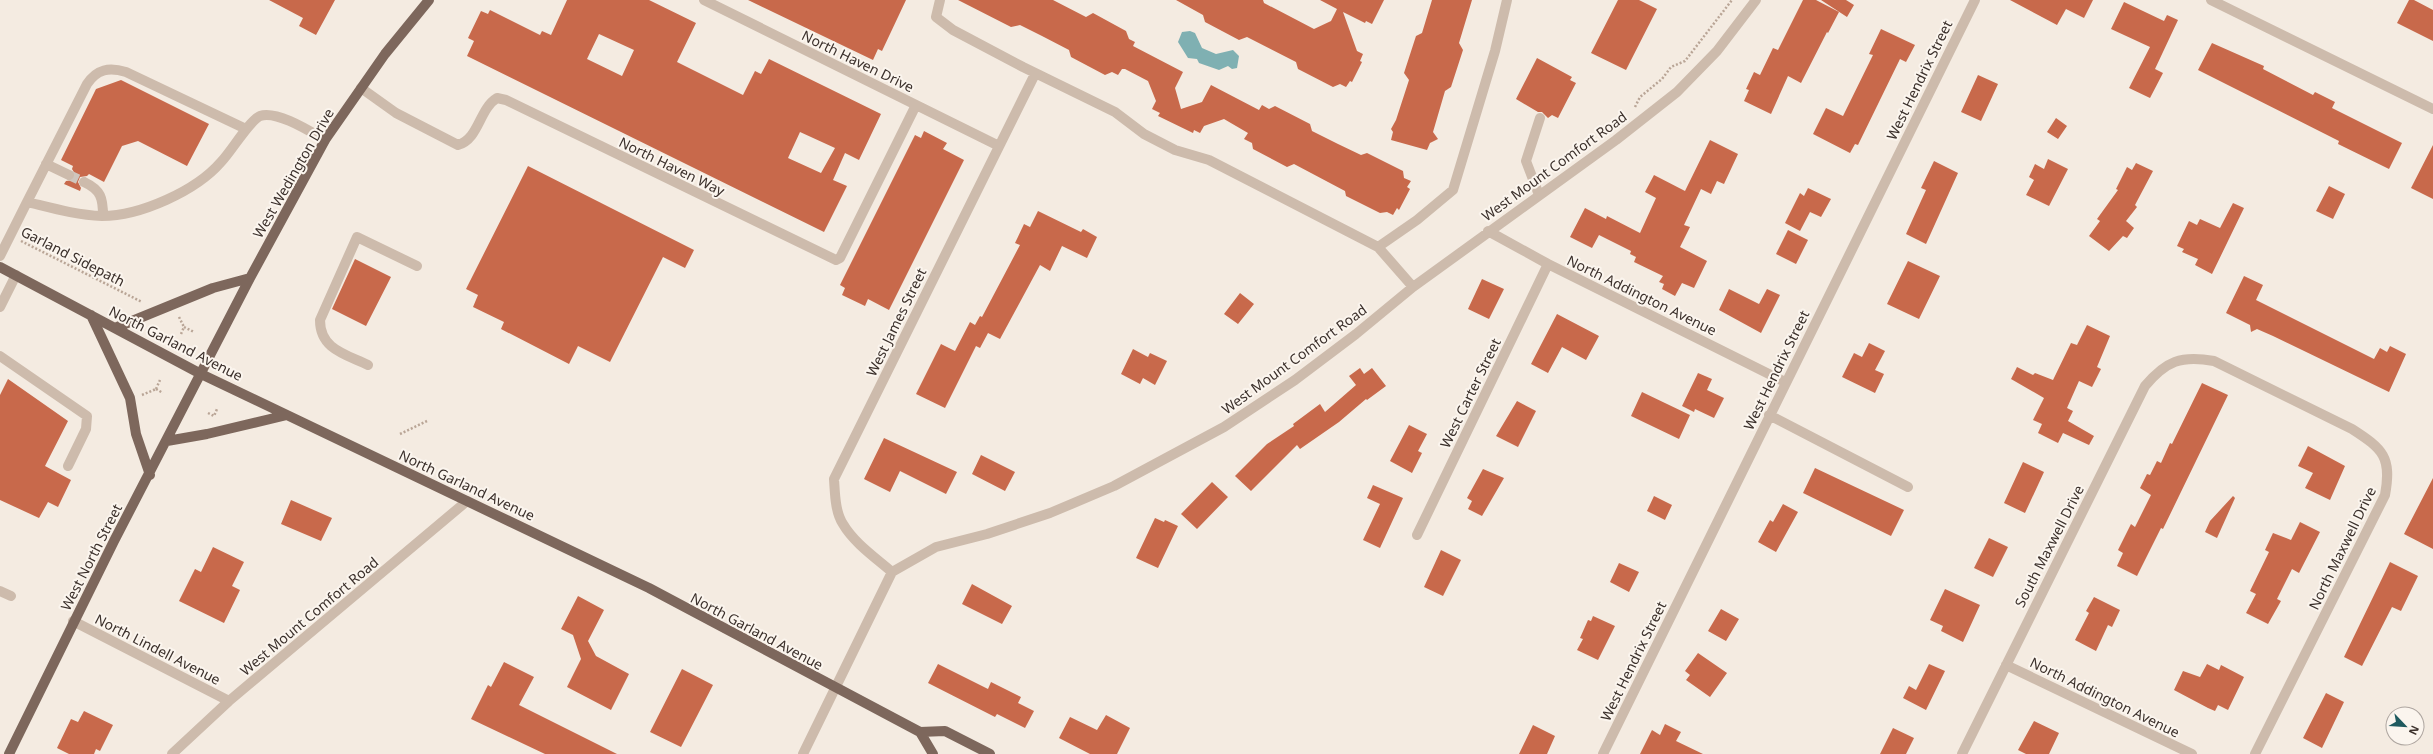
<svg xmlns="http://www.w3.org/2000/svg" width="2433" height="754" viewBox="0 0 2433 754" font-family="'Noto Sans',sans-serif">
<style>
.water{fill:#7fb0b2}
.building{fill:#c8694b;fill-rule:evenodd}
.lines{fill:none;stroke-linecap:round;stroke-linejoin:round}
.minor-tunnel{stroke:#cfc6bd;stroke-width:10;stroke-dasharray:10 5;stroke-linecap:butt}
.path{stroke:#b9a596;stroke-width:2.5;stroke-dasharray:2 2;stroke-linecap:butt}
.minor{stroke:#cdbbac;stroke-width:10}
.major{stroke:#7d675c;stroke-width:10}
.labels{text-anchor:middle;dominant-baseline:central;stroke-width:4;stroke-linejoin:round;paint-order:stroke}
.street-label{font-size:14px;fill:#3b302b;stroke:#fbf5ee}
</style>
<rect width="100%" height="100%" fill="#f4ebe1"/>
<path class="water" d="M1190,31L1195,33L1202,48L1216,54L1233,50L1239,56L1237,68L1232,69L1228,66L1219,70L1199,63L1197,59L1188,58L1178,42L1182,32Z"/>
<path class="building" d="M269,0H335L316,35L299,26L303,18Z
M567,0H649L696,23L677,62L743,95L755,71L761,74L769,59L881,114L859,160L845,153L833,180L847,186L824,232L467,56L474,41L468,38L481,11L488,14L490,10L540,35L542,31L551,35ZM599,34L634,50L622,76L587,59ZM800,132L835,148L821,173L788,158Z
M748,0H906L882,51L878,49L873,60Z
M958,0H1053L1086,17L1093,13L1126,31L1129,39L1135,42L1133,46L1183,72L1175,88L1181,109L1202,102L1211,85L1259,110L1262,105L1269,109L1275,106L1310,124L1312,131L1338,144L1361,155L1367,153L1403,171L1404,178L1411,181L1407,187L1410,189L1399,210L1397,208L1393,215L1387,212L1380,213L1346,196L1345,191L1294,164L1287,167L1253,149L1252,143L1244,139L1248,133L1224,119L1204,126L1200,133L1194,130L1193,133L1158,116L1160,113L1152,109L1156,101L1148,81L1125,69H1122L1118,75L1112,72L1105,75L1071,57L1069,50L1042,36L1020,25L1011,27Z
M1176,0H1263L1264,3L1314,29L1331,21L1337,9L1320,0H1384L1372,24L1366,21L1365,23L1343,12L1357,51L1363,54L1360,61L1362,62L1352,82L1350,81L1346,87L1340,84L1333,87L1298,69L1296,62L1247,37L1239,40L1205,22L1203,15Z
M1432,0H1472L1459,43L1463,50L1451,87L1445,91L1433,132L1438,139L1430,143L1427,150L1391,140L1393,132L1391,129L1396,120L1409,80L1404,73L1416,36L1422,33Z
M1618,0H1639L1657,9L1626,70L1591,53Z
M1803,0H1816L1839,12L1828,33L1827,32L1801,83L1788,76L1771,114L1744,101L1749,90L1746,89L1754,72L1760,75L1773,48L1778,50Z
M1821,0H1846L1854,5L1847,17Z
M2010,0H2093L2084,18L2066,9L2057,25Z
M2409,0H2414L2433,10V41L2397,23Z
M2124,2L2164,21L2167,15L2178,20L2155,69L2163,73L2150,98L2129,88L2150,47L2111,29Z
M1881,29L1915,45L1906,62L1900,59L1858,145L1855,144L1850,153L1813,134L1826,108L1843,116L1873,55L1869,54Z
M2212,43L2264,66L2263,69L2313,95L2315,92L2335,102L2332,108L2402,143L2389,169L2338,144L2339,141L2198,70Z
M1537,58L1572,77L1570,80L1576,83L1558,118L1552,115L1548,118L1542,112H1538L1516,99Z
M1978,75L1998,84L1981,121L1961,112Z
M121,80L209,124L187,166L138,141L122,146L104,182L89,174L87,176L80,177L78,182L81,188L80,191L64,184L66,181L73,180L75,174L72,169L73,166L61,160L96,89Z
M2056,118L2067,126L2058,139L2047,132Z
M924,131L947,143L943,149L964,160L889,310L868,299L865,306L842,295L845,288L840,285L915,135L921,138Z
M1710,140L1738,154L1724,184L1717,181L1711,194L1701,189L1684,225L1690,227L1680,247L1707,261L1694,288L1682,283L1675,296L1662,289L1664,284L1659,282L1663,276L1634,262L1636,257L1630,254L1631,251L1599,235L1592,248L1570,237L1585,208L1606,219L1607,216L1640,233L1656,198L1645,192L1654,175L1685,191Z
M2433,145V199L2411,188Z
M2048,159L2068,169L2049,206L2026,195L2034,180L2029,177L2035,164L2044,169Z
M1934,161L1958,173L1926,244L1906,234L1926,190L1921,188Z
M2136,163L2153,171L2135,205L2137,207L2126,221L2134,228L2127,238L2123,236L2109,251L2089,236L2100,221L2097,219L2118,190L2116,189L2127,167L2132,170Z
M528,166L694,250L685,268L663,257L610,362L578,346L569,364L501,329L504,322L473,307L478,295L466,289Z
M2329,186L2345,194L2333,219L2316,211Z
M1808,188L1831,199L1821,217L1810,212L1800,231L1785,223L1800,193L1804,196Z
M2233,203L2244,208L2212,274L2195,265L2198,259L2182,252L2184,249L2177,246L2189,221L2197,225L2200,219L2220,228Z
M1038,211L1081,232L1083,229L1097,237L1087,258L1062,246L1050,271L1040,265L1000,339L988,333L980,348L976,346L945,408L916,394L941,344L955,351L970,322L975,325L980,316L982,317L1020,245L1015,243L1024,224L1030,227Z
M1788,230L1808,240L1796,264L1776,254Z
M355,259L391,277L366,326L332,309Z
M1908,261L1940,276L1919,319L1887,304Z
M2244,276L2263,285L2256,300L2374,359L2380,348L2387,352L2390,346L2406,354L2389,392L2273,336L2257,329L2251,332L2250,325L2226,313Z
M1482,279L1504,289L1489,319L1468,309Z
M1729,289L1759,304L1767,289L1780,295L1761,333L1719,310Z
M1240,293L1254,304L1238,324L1224,314Z
M1557,314L1599,336L1586,360L1562,347L1548,373L1531,364Z
M2087,325L2110,336L2097,367L2101,369L2092,387L2079,381L2067,408L2073,411L2068,421L2094,436L2089,445L2063,433L2058,443L2038,433L2042,424L2033,420L2044,398L2011,379L2017,367L2033,375L2035,373L2053,380L2071,343L2077,345Z
M1869,343L1885,351L1875,370L1884,374L1875,393L1842,377L1854,353L1862,357Z
M1133,349L1148,357L1150,353L1167,361L1155,385L1143,378L1140,384L1121,374Z
M1360,368L1364,374L1372,368L1386,386L1367,400L1366,399L1339,422L1300,449L1297,445L1251,491L1235,476L1267,444L1294,426L1293,424L1320,404L1325,412L1356,385L1349,376Z
M1698,373L1712,379L1707,390L1724,398L1714,418L1695,409L1694,412L1682,406Z
M8,379L68,421L45,466L71,480L58,507L48,502L39,518L0,500V395Z
M2202,383L2228,395L2163,529L2161,528L2137,576L2117,566L2123,553L2118,550L2131,524L2135,527L2151,495L2140,488L2147,474L2150,475L2157,461L2161,463L2170,443L2172,444Z
M1642,392L1690,415L1679,439L1631,416Z
M1517,401L1536,411L1518,447L1496,436Z
M1409,425L1427,434L1418,451L1422,453L1412,473L1390,461Z
M884,438L957,472L946,494L900,471L890,492L864,479Z
M2308,446L2345,466L2330,500L2305,488L2313,473L2298,466Z
M981,455L1015,472L1005,491L972,474Z
M2023,462L2044,472L2025,513L2004,503Z
M1815,468L1904,510L1891,536L1803,493Z
M1483,469L1504,478L1482,516L1468,509L1472,501L1467,498Z
M2433,478V549L2404,534Z
M1212,482L1228,497L1197,529L1181,514Z
M1373,485L1403,498L1380,548L1363,540L1380,504L1367,498Z
M1654,496L1672,505L1665,520L1647,511Z
M2233,496L2235,498L2217,538L2205,532L2210,521Z
M291,500L332,518L321,541L281,524Z
M1783,504L1798,512L1776,552L1758,542L1770,520L1773,522Z
M1155,518L1164,522L1165,520L1178,526L1158,568L1136,558Z
M2300,522L2320,532L2299,573L2292,569L2277,599L2281,601L2268,624L2246,613L2256,594L2250,591L2269,552L2265,550L2273,533L2291,540Z
M1989,538L2008,547L1993,577L1974,568Z
M213,547L244,562L232,586L240,590L224,623L179,601L195,569L201,572Z
M1441,550L1461,560L1443,596L1424,587Z
M2390,562L2418,576L2401,611L2392,607L2362,666L2344,657Z
M1619,563L1639,572L1629,592L1610,582Z
M972,584L1012,606L1002,624L962,604Z
M1945,589L1980,605L1963,642L1941,631L1943,626L1930,620Z
M578,596L604,610L588,641L596,656L629,674L611,710L567,687L581,659L573,635L561,629Z
M2094,597L2120,610L2112,627L2108,625L2096,651L2075,640L2089,613L2086,611Z
M1721,609L1739,619L1726,641L1708,631Z
M1593,616L1615,626L1598,660L1577,650L1583,639L1580,638L1588,620L1591,621Z
M1698,653L1727,673L1710,697L1686,680L1690,675L1685,671Z
M504,662L534,677L519,705L617,754H545L471,719L488,685L491,687Z
M938,664L988,689L991,682L1021,697L1018,703L1034,711L1025,728L997,714L995,717L928,683Z
M1929,664L1945,671L1926,710L1903,698L1909,686L1916,690Z
M2207,664L2219,670L2221,665L2244,677L2228,710L2218,705L2215,711L2208,708L2174,690L2183,671L2200,677Z
M682,669L713,685L681,747L650,732Z
M2326,693L2344,702L2322,748L2303,738Z
M84,711L113,725L100,751L96,749L94,754H69L57,748L71,719L78,722Z
M1106,715L1130,728L1117,754H1090L1059,738L1070,717L1097,730Z
M2034,721L2059,733L2049,754H2026L2018,750Z
M1665,724L1681,732L1676,741L1703,754H1640L1652,730L1660,735Z
M1533,725L1555,736L1547,754H1519Z
M1893,728L1914,738L1906,754H1880Z"/>
<g class="lines">
<path class="minor-tunnel" d="M69,175L84,182"/>
<path class="path" d="M1635,107L1640,97L1662,79L1671,67L1685,61L1732,0
M21,241L142,302
M179,317L184,327
M184,327L194,332
M181,334L184,327
M156,389L160,380
M156,389L163,393
M142,395L156,389
M208,413L214,416L217,409
M400,434L427,421"/>
<path class="minor" d="M704,0L999,146
M940,0L936,17L953,30L1023,67L1115,112L1144,134L1175,150L1209,160L1378,247L1413,287
M2211,0L2433,109
M361,88L396,113L458,145C479,139 479,109 497,98L506,100L836,260L840,258L916,105
M46,164L69,175
M84,182C101,190 103,198 103,216
M1539,195L1526,161L1540,118
M27,202L87,84C97,69 109,67 126,72L246,129
M1488,231L1548,264L1785,382
M1378,247L1417,220L1453,190L1495,51L1507,0
M0,256L27,202C52,208 76,215 102,216C140,216 196,191 221,162C231,152 249,121 260,116C277,110 311,132 325,140
M0,307L16,275
M0,356L87,416L86,429L68,466
M368,365C345,354 320,349 320,320L357,237L417,266
M1769,415L1908,487
M1417,535L1548,264
M892,572C876,558 854,543 843,524C835,512 835,493 834,479L1035,74
M0,591L11,596
M73,621L229,701
M2006,665L2192,754
M172,754L229,701L467,501
M803,754L892,572L936,547L987,534L1050,513L1114,486L1224,427L1295,380L1356,334L1413,287L1616,140L1677,92L1717,51L1756,0
M1603,754L1975,0
M1962,754L2145,386C2166,361 2181,355 2214,361L2352,429C2383,449 2392,457 2385,495L2255,754"/>
<path class="major" d="M0,267L201,374L649,588L920,732L945,731L990,754
M91,315L130,398L136,434L150,475
M115,328L213,288L250,278
M167,441L207,434L287,415
M920,732L933,754
M9,754L114,541L250,278L325,140L385,54L429,0"/>
</g>
<g class="labels">
<g class="street-label">
<text transform="translate(858 61) rotate(26)">North Haven Drive</text>
<text transform="translate(1919 80) rotate(-64)">West Hendrix Street</text>
<text transform="translate(672 166) rotate(26)">North Haven Way</text>
<text transform="translate(1554 166) rotate(-36)">West Mount Comfort Road</text>
<text transform="translate(293 173) rotate(-60)">West Wedington Drive</text>
<text transform="translate(73 256) rotate(27)">Garland Sidepath</text>
<text transform="translate(1642 295) rotate(26)">North Addington Avenue</text>
<text transform="translate(896 322) rotate(-64)">West James Street</text>
<text transform="translate(176 343) rotate(27)">North Garland Avenue</text>
<text transform="translate(1294 359) rotate(-36)">West Mount Comfort Road</text>
<text transform="translate(1776 370) rotate(-64)">West Hendrix Street</text>
<text transform="translate(1470 393) rotate(-64)">West Carter Street</text>
<text transform="translate(467 485) rotate(25)">North Garland Avenue</text>
<text transform="translate(2049 546) rotate(-63)">South Maxwell Drive</text>
<text transform="translate(2342 548) rotate(-64)">North Maxwell Drive</text>
<text transform="translate(91 557) rotate(-63)">West North Street</text>
<text transform="translate(309 616) rotate(-40)">West Mount Comfort Road</text>
<text transform="translate(757 631) rotate(28)">North Garland Avenue</text>
<text transform="translate(158 649) rotate(27)">North Lindell Avenue</text>
<text transform="translate(1633 661) rotate(-64)">West Hendrix Street</text>
<text transform="translate(2105 697) rotate(26)">North Addington Avenue</text>
</g>
</g>
<g transform="translate(2405 726) rotate(115)"><circle r="19" fill="#fbf5ee" stroke="#aea6a0"/>
<path d="M0-3L7 15L0 10L-7 15Z" fill="#1f5a5e"/>
<text y="-6" font-size="11" font-weight="bold" text-anchor="middle" fill="#3b302b">N</text>
</g>
</svg>
